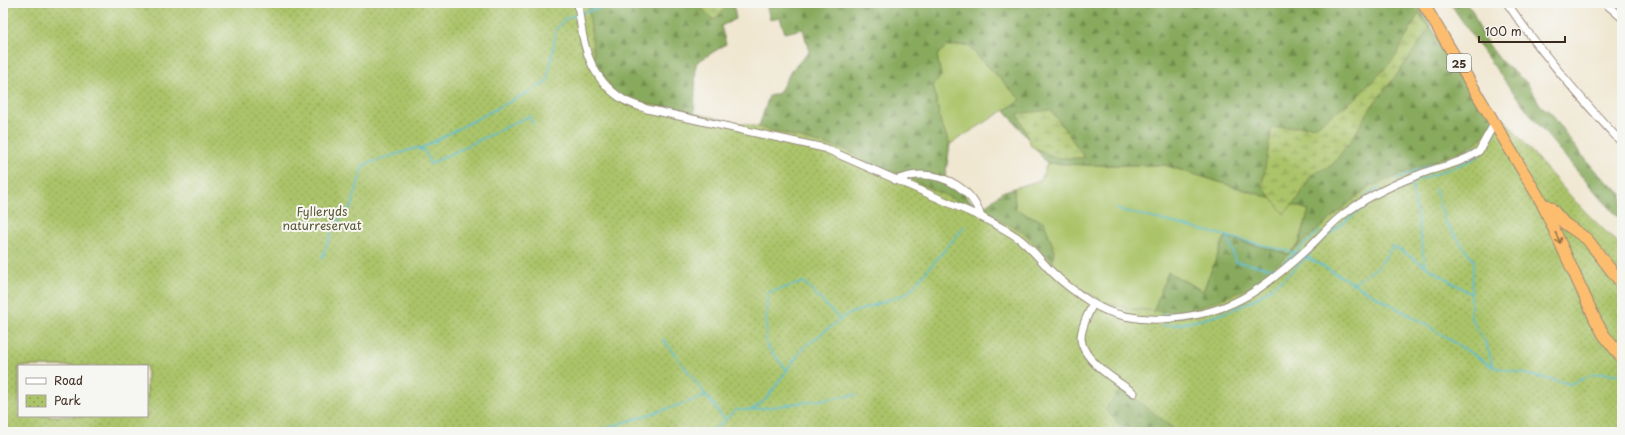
<svg xmlns="http://www.w3.org/2000/svg" width="1625" height="435" viewBox="0 0 1625 435" font-family="'Playpen Sans',sans-serif">
<style>
.green{fill:#abc469;stroke:#737744}
.forest{fill:url(#forest-firs);stroke:#626a3e;fill-rule:evenodd}
.wetland{fill:url(#wetland-marsh);stroke:#737744}
.park{fill:url(#park-dots);stroke:#737744;fill-rule:evenodd}
.lines{fill:none;stroke-linecap:round;stroke-linejoin:round}
.stream{stroke:#57bed4;stroke-width:1.5}
.minor-casing{stroke:#968878;stroke-width:9}
.trunk-casing{stroke:#968878;stroke-width:13}
.minor{stroke:#fff;stroke-width:7}
.trunk{stroke:#fcbd6e;stroke-width:11}
.oneway{stroke:#926c42}
.labels{text-anchor:middle;dominant-baseline:central;stroke-width:4;stroke-linejoin:round;paint-order:stroke}
.shield{fill:#f6f6f2;stroke:#73675e;stroke-width:1}
.shield-label{font-size:11px;font-weight:bold;fill:#3b2a1e}
.park-label{font-size:12px;fill:#5d5834;stroke:#f6f6f2}
</style>
<defs>
<pattern id="forest-firs" width="22" height="20" patternUnits="userSpaceOnUse"><rect width="22" height="20" fill="#88aa5d"/><path d="M5 1l3.5 6h-7zM16 11l3.5 6h-7z" fill="#708b4c"/></pattern>
<pattern id="wetland-marsh" width="20" height="14" patternUnits="userSpaceOnUse"><rect width="20" height="14" fill="#abc469"/><path d="M1 5h8M5 5V1M11 12h8M15 12V8" fill="none" stroke="#8c9f56"/></pattern>
<pattern id="park-dots" width="8" height="8" patternUnits="userSpaceOnUse"><rect width="8" height="8" fill="#abc469"/><path d="M2 2h.1M6 6h.1" fill="none" stroke="#8c9f56" stroke-width="1.8" stroke-linecap="round"/></pattern>
</defs>
<rect width="100%" height="100%" fill="#f6f6f2"/>
<filter id="ink" filterUnits="userSpaceOnUse"><feTurbulence type="fractalNoise" baseFrequency=".025" numOctaves="2"/><feDisplacementMap in="SourceGraphic" scale="8" xChannelSelector="R" yChannelSelector="G"/><feConvolveMatrix kernelMatrix="1 2 1 2 8 2 1 2 1" color-interpolation-filters="sRGB"/></filter>
<filter id="wash" filterUnits="userSpaceOnUse"><feTurbulence type="fractalNoise" baseFrequency=".012" numOctaves="4" result="noise"/><feDisplacementMap in="SourceGraphic" scale="16" xChannelSelector="R" yChannelSelector="G"/><feGaussianBlur stdDeviation="0.9" result="paint"/><feColorMatrix in="noise" values="0 0 0 0 0 0 0 0 0 0 0 0 0 0 0 0 0 1.4 0 .05"/><feComposite in="paint" operator="in"/></filter>
<g filter="url(#wash)">
<rect width="100%" height="100%" fill="#f0e7d1"/>
<path class="green" d="M967,45L1021,100L950,144L941,124L933,85L941,76L937,56L947,46Z
M1047,163L1087,165H1165L1309,210L1299,244L1288,254L1225,237L1203,291L1152,316L1121,310L1062,281L1015,209L1014,188L1041,180Z"/>
<path class="forest" d="M75,3H733L736,19L721,26L726,44L696,63L694,119L757,132L769,96L779,93L791,71L809,52L803,29L785,33L780,18L770,20L766,3H1417L1439,40L1528,156L1622,432H3V64ZM967,45L1021,100L1005,110L1047,163L1087,165H1165L1309,210L1299,244L1288,254L1225,237L1203,291L1168,272L1152,315L1093,304L1052,272L1054,249L1044,222L1015,209L1014,188L1002,192L979,211L957,185L945,179L950,144L941,124L933,85L941,76L937,56L947,46ZM19,366H147V416H19Z
M1450,3H1465L1472,10L1483,37L1501,61L1527,83L1541,106L1551,113L1571,142L1598,174L1622,194V221C1559,154 1501,80 1450,3Z"/>
<path class="wetland" d="M696,3H730L714,20Z
M1419,13L1429,29L1401,69L1371,107L1352,139L1332,165L1311,175L1299,197L1284,214L1262,186L1272,128L1316,126L1356,98L1394,59Z
M1051,110L1085,158H1057L1031,146L1018,114Z"/>
<path class="park" d="M3,3H588L594,58L616,97L763,128L849,151L866,163L899,174L1022,231L1073,284L1106,303L1132,309L1185,313L1249,288L1367,188L1470,147L1505,120C1542,164 1578,209 1622,246V432H1178L1122,388L1105,409L1126,432H3ZM19,366H147V416H19Z"/>
<g class="lines">
<path class="stream" d="M132,3L135,5L138,3
M582,13L616,3
M1489,139L1495,134
M420,149L547,82L552,57L556,29L566,18L577,15
M1396,180L1419,169L1456,157L1479,146
M1412,184L1425,265
M1435,189L1445,222L1474,261L1471,294V318L1487,346L1493,366
M1364,196L1380,188
M1116,209L1299,254
M1228,236L1236,262L1276,269
M1303,255L1425,324L1493,367L1571,384L1591,375L1603,373L1622,375
M322,258L334,226L352,206L363,165L416,148L425,151L430,164L529,116L533,124
M1261,282L1320,231
M1353,284L1379,266L1393,246L1471,294
M1161,315L1175,314
M1161,326C1196,323 1229,315 1260,296C1277,285 1292,271 1308,257L1312,249C1336,229 1360,207 1388,193C1418,178 1450,171 1479,156
M663,339L725,420L735,410H751L766,399L803,348L846,315L908,293L965,226
M787,370L766,345L767,293L804,282L840,320
M751,410L856,395
M600,430L707,396
M711,432L723,422"/>
</g>
</g>
<g filter="url(#ink)">
<g class="lines">
<defs>
<path id="minor" d="M578,3C582,42 588,78 624,100C631,104 640,106 647,109L824,148L981,217C995,224 1010,231 1022,241C1033,250 1042,262 1052,272C1064,284 1078,294 1092,303C1111,316 1140,320 1162,319C1227,316 1262,291 1308,248C1321,236 1333,221 1348,211C1372,194 1398,182 1426,172C1443,166 1464,162 1479,151L1494,124
M1507,3C1541,53 1581,99 1622,143
M1605,3L1622,18
M895,180C902,178 911,175 919,175C946,174 973,190 981,217
M1093,304C1088,314 1081,327 1081,339C1083,361 1117,381 1134,393"/>
<path id="trunk" d="M1423,3L1542,203L1596,321L1604,335L1622,358
M1546,205L1551,208L1564,223L1587,239L1622,284"/>
</defs>
<use href="#minor" class="minor-casing"/>
<use href="#trunk" class="trunk-casing"/>
<use href="#minor" class="minor"/>
<use href="#trunk" class="trunk"/>
</g>
<defs><path id="oneway-shaft" d="M-6 0H5M1.5-3L5.5 0L1.5 3" fill="none" stroke-width="1.6" stroke-linecap="round" stroke-linejoin="round"/></defs>
<use class="oneway" href="#oneway-shaft" transform="translate(1558 238) rotate(65)"/>
</g>
<g class="labels">
<rect class="shield" x="1447" y="54" width="24" height="18" rx="3"/>
<g class="shield-label">
<text x="1459" y="63">25</text>
</g>
<g class="park-label">
<text x="322" y="211">Fylleryds<tspan x="322" dy="14">naturreservat</tspan></text>
</g>
</g>
<rect width="1625" height="435" fill="none" stroke="#f6f6f2" stroke-width="16"/>
<rect x="18" y="365" width="130" height="52" fill="#f6f6f2" stroke="#aba49d"/>
<rect x="26" y="378" width="20" height="6" fill="#ffffff" stroke="#aba49d"/>
<text x="54" y="385" font-size="12" fill="#3b2a1e">Road</text>
<rect x="26" y="395" width="20" height="12" fill="url(#park-dots)" stroke="#aba49d"/>
<text x="54" y="405" font-size="12" fill="#3b2a1e">Park</text>
<path d="M1479 36v6h86v-6" fill="none" stroke="#3b2a1e" stroke-width="2"/>
<text x="1485" y="36" font-size="12" fill="#3b2a1e" stroke="#f6f6f2" stroke-width="3" paint-order="stroke">100 m</text>
</svg>
